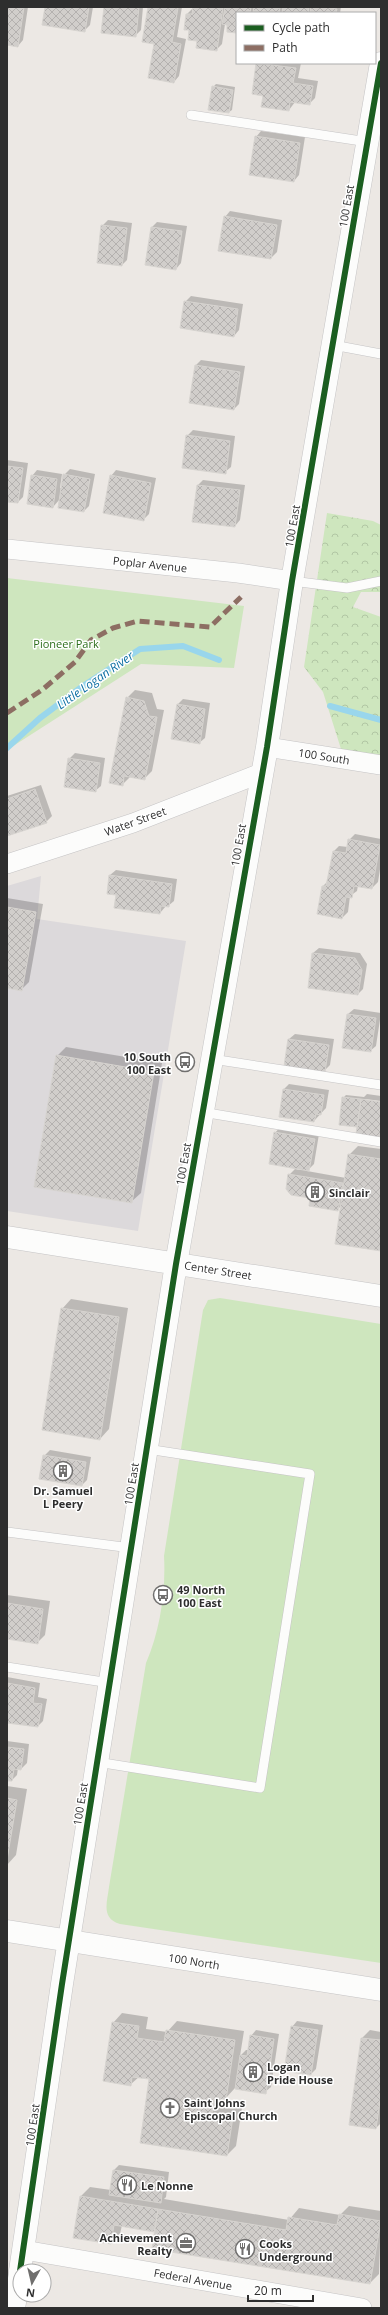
<svg xmlns="http://www.w3.org/2000/svg" width="388" height="2315" viewBox="0 0 388 2315" font-family="'Open Sans',sans-serif">
<style>
.industrial{fill:#dcd9db}
.grass{fill:#cee6be}
.forest{fill:url(#forest-crowns)}
.shadow{fill:#0003}
.lines{fill:none;stroke-linecap:round;stroke-linejoin:round}
.stream{stroke:#99d6ec;stroke-width:6}
.building{fill:url(#building-cross-hatch);stroke:#d7d4d0}
.service-casing{stroke:#c5c4c5;stroke-width:10}
.minor-casing{stroke:#c5c4c5;stroke-width:20}
.tertiary-casing{stroke:#c5c4c5;stroke-width:23}
.secondary-casing{stroke:#c5c4c5;stroke-width:23}
.service{stroke:#fcfcfb;stroke-width:9}
.minor{stroke:#fcfcfb;stroke-width:19}
.tertiary{stroke:#fcfcfb;stroke-width:22}
.secondary{stroke:#fcfcfb;stroke-width:22}
.quiet{stroke:#8d6e63;stroke-width:5;stroke-dasharray:10 5;stroke-linecap:butt}
.cycleway-casing{stroke:#fff;stroke-width:8}
.cycleway{stroke:#1b5e20;stroke-width:6}
.labels{text-anchor:middle;dominant-baseline:central;stroke-width:3;stroke-linejoin:round;paint-order:stroke}
.street-label{font-size:11px;fill:#2e2e2e;stroke:#fff}
.park-label{font-size:11px;fill:#2c6e1b;stroke:#fff}
.poi-label{font-size:11px;font-weight:bold;fill:#2e2e2e;stroke:#fff;text-anchor:start}
.water-label{font-size:12px;font-style:italic;fill:#0d6fa3;stroke:#fff}
</style>
<defs>
<pattern id="forest-crowns" width="20" height="18" patternUnits="userSpaceOnUse"><rect width="20" height="18" fill="#cee6be"/><path d="M2 6a3 3 0 1 1 6 0M12 15a3 3 0 1 1 6 0" fill="none" stroke="#b1c6a4"/></pattern>
<pattern id="building-cross-hatch" width="8" height="8" patternUnits="userSpaceOnUse"><rect width="8" height="8" fill="#d1cecb"/><path d="M0 0l8 8M0 8l8-8" fill="none" stroke="#b4b1af"/></pattern>
</defs>
<rect width="100%" height="100%" fill="#ece8e4"/>
<path class="industrial" d="M41,876L37,919L186,941L138,1231L7,1211V886Z"/>
<path class="grass" d="M7,578L244,606L234,668L141,664L7,750Z
M220,1298L381,1324V1963L120,1924C101,1918 107,1903 109,1887L146,1663C160,1631 166,1591 164,1556L203,1310L208,1300Z"/>
<path class="forest" d="M327,513L373,521L381,525V592H361L353,607L381,617V757L341,749L323,692L304,667Z"/>
<path class="shadow" d="M7,7H28L23,40L18,46L7,44Z
M46,7H93L90,25L84,31Z
M105,7H143L141,30L135,36Z
M149,7H182L177,37L186,39L179,76L174,82L155,43L143,41Z
M194,7H341L340,13H237V32L225,24L222,44L216,50L198,40L191,30L187,14Z
M257,63H301L298,78L318,81L315,98L309,104L295,102L289,110L264,95L253,94Z
M216,84L235,87L232,110L229,112L213,87Z
M261,131L305,137L299,175L294,181L256,137Z
M230,211L282,220L277,252L271,258L225,217Z
M108,220L132,223L127,260L122,265L102,226Z
M157,222L187,226L181,263L176,269L146,264L152,227Z
M191,296L243,304L239,330L234,336L185,302Z
M201,360L245,366L239,404L234,409L190,403L196,365Z
M193,430L235,436L231,467L225,472L187,436Z
M7,460L28,463L23,497L18,502L7,501Z
M70,469L95,474L89,506L84,511L60,499L53,507L32,476L37,470L62,474L60,488H62L64,475Z
M116,470L156,478L149,514L143,520L111,476Z
M203,480L245,485L240,520L235,526L197,486Z
M135,690L152,693L157,709L164,710L152,771L144,779L130,777L122,785L127,698Z
M183,699L210,703L205,738L199,743L178,704Z
M75,753L105,758L101,786L95,791L69,759Z
M41,785L52,816L46,822L7,835V796Z
M355,834L381,839V863L378,882L372,888L358,885L357,891L350,896L348,912L342,918L323,886L328,881L334,851L339,846L348,847L349,840Z
M116,870L177,879L174,901L168,906H166L160,913L117,895L110,875Z
M7,898L43,904L29,982L21,990L7,987Z
M319,948L360,953L367,964L363,989L358,994L309,987L313,953Z
M354,1009L381,1013L376,1046L370,1051L348,1014Z
M295,1034L334,1039L330,1065L324,1071L289,1039Z
M66,1047L162,1063L141,1193L131,1202L57,1056Z
M289,1084L329,1090L326,1108L314,1121L280,1116L284,1089Z
M367,1094L381,1096V1101L365,1099V1101L381,1103V1137L358,1124L343,1098L346,1095L364,1097Z
M280,1127L319,1134L314,1164L307,1171L346,1178L349,1155L358,1146L381,1149V1250L341,1206L337,1210L311,1197L289,1175L295,1169L300,1170L301,1168L275,1133Z
M71,1299L128,1308L109,1429L100,1439L62,1309Z
M50,1450L91,1457L87,1480L82,1485L44,1456Z
M7,1595L50,1601L45,1635L37,1643L7,1638Z
M7,1677L40,1683L38,1697L47,1699L43,1721L38,1726L7,1721Z
M7,1741L29,1744L27,1763L21,1769L18,1768L17,1775L12,1780H7Z
M7,1786L27,1789L16,1855L7,1865Z
M122,2013L148,2017L146,2029L167,2032L177,2021L244,2031L240,2056L246,2050H249L251,2036L256,2030L279,2034L271,2087L265,2092L235,2088L225,2099H221L220,2105L242,2108L236,2146L227,2155L151,2078L139,2077L131,2084L113,2023Z
M297,2021L323,2025L316,2069L311,2074L292,2027Z
M370,2030L381,2032V2123L376,2128L350,2124L362,2038Z
M119,2165L169,2172L166,2197L164,2199L289,2220L299,2208L340,2215L349,2206L381,2211L379,2274L370,2283L156,2231L122,2225L120,2234L111,2243L81,2196L90,2187L111,2190L114,2170Z"/>
<g class="lines">
<path class="stream" d="M330,706L381,720
M7,748L40,718L83,686L140,649L183,646L219,660"/>
</g>
<path class="building" d="M7,7H24L18,47L7,45Z
M45,7H89L85,32L42,25Z
M104,7H139L136,37L101,33Z
M148,7L178,8L172,42L181,44L174,83L148,78L154,44L142,42Z
M193,7H223L217,51L196,48L197,41L188,40L189,30H184L186,14H192Z
M225,7H251L250,13H237V33L227,32V25L222,24Z
M254,7H280L279,13H253Z
M283,7H309L308,13H282Z
M311,7H323L337,9L336,13H310Z
M256,63L296,68L293,83L313,86L310,105L290,102L289,111L261,107L263,96L252,94Z
M212,86L233,90L229,113L208,110Z
M255,136L300,143L294,182L249,175Z
M224,216L277,225L271,259L218,251Z
M101,225L127,228L122,266L97,263Z
M151,227L182,231L176,270L145,265Z
M184,301L238,309L234,337L180,328Z
M195,365L240,372L234,410L189,403Z
M186,435L230,441L226,474L182,468Z
M7,466L23,468L18,503L7,502Z
M63,474L90,479L84,512L58,508Z
M31,475L57,479L53,508L27,504Z
M110,475L151,483L144,521L103,513Z
M197,485L240,490L235,527L192,522Z
M126,697L144,701L149,716L157,717L145,780L124,776L123,786L109,783Z
M177,704L205,709L200,744L171,739Z
M68,758L100,763L96,792L64,787Z
M35,789L47,823L7,836V799Z
M348,839L380,845L372,889L354,886L352,898L346,897L342,919L317,914L322,886H326L333,851L346,853Z
M109,875L172,884L169,907L161,906L160,914L114,908L116,895L107,894Z
M7,907L36,912L22,991L7,988Z
M312,953L355,958L362,970L358,995L308,988Z
M347,1014L376,1018L371,1052L342,1048Z
M288,1039L329,1045L325,1072L284,1066Z
M56,1055L154,1072L132,1203L34,1187Z
M283,1089L324,1095L321,1115L316,1114L314,1122L279,1117Z
M342,1097L361,1099L357,1127L339,1125Z
M361,1099L381,1102V1138L356,1134Z
M274,1132L315,1139L309,1171L269,1164Z
M348,1154L381,1159V1251L335,1244Z
M288,1174L343,1183L338,1211L309,1206L310,1198L291,1195L286,1189Z
M61,1308L119,1317L100,1440L42,1430Z
M43,1455L86,1462L82,1486L39,1479Z
M7,1603L43,1609L38,1644L7,1639Z
M7,1683L35,1688L33,1703L42,1704L38,1727L7,1723Z
M7,1747L24,1749L21,1770L14,1769L12,1781H7Z
M7,1798L17,1800L7,1860Z
M112,2022L139,2026L137,2038L164,2042L166,2030L235,2040L226,2100L214,2098L212,2114L233,2117L227,2156L140,2143L149,2079L132,2077L131,2086L103,2081Z
M291,2026L318,2030L311,2075L284,2071Z
M250,2035L274,2039L266,2094L235,2089L240,2055L247,2056Z
M361,2038L381,2040V2094L376,2129L349,2125Z
M113,2170L164,2177L161,2203L109,2195Z
M80,2196L158,2209L154,2232L114,2225L111,2244L73,2238Z
M158,2209L286,2230L288,2217L337,2225L339,2214L381,2221L370,2284L152,2249Z"/>
<g class="lines">
<defs>
<path id="service" d="M191,115L368,142
M333,345L381,354
M292,581L347,588L381,581
M212,1059L381,1085
M202,1112L381,1142
M7,1532L131,1548
M7,1667L110,1683
M97,1762L260,1788L310,1474L147,1449"/>
<path id="minor" d="M7,549L238,573L292,581
M267,747L381,765
M7,864L133,823L261,773
M24,2250L362,2308"/>
<path id="tertiary" d="M7,1931L381,1990"/>
<path id="secondary" d="M7,1237L381,1296
M20,2271L62,1984L176,1264L267,747L292,581L381,63
M14,2308L20,2273"/>
</defs>
<use href="#service" class="service-casing"/>
<use href="#minor" class="minor-casing"/>
<use href="#tertiary" class="tertiary-casing"/>
<use href="#secondary" class="secondary-casing"/>
<use href="#service" class="service"/>
<use href="#minor" class="minor"/>
<use href="#tertiary" class="tertiary"/>
<use href="#secondary" class="secondary"/>
<path class="quiet" d="M7,713L42,690L75,662L91,640L113,628L138,621L210,627L241,597"/>
<defs>
<path id="cycleway" d="M20,2271L62,1984L176,1264L267,747L292,581L381,63"/>
</defs>
<use href="#cycleway" class="cycleway-casing"/>
<use href="#cycleway" class="cycleway"/>
</g>
<defs>
<symbol id="bus-ring" viewBox="-11 -11 22 22"><circle r="9.5" fill="#fff" stroke="#706f6e" stroke-width="1.5"/><path d="M-5-6H5V4H4V6H2V4H-2V6H-4V4H-5ZM-3.5-4V0h7V-4ZM-3.5 1.2v1.5H-2V1.2ZM2 1.2v1.5H3.5V1.2Z" fill="#706f6e"/></symbol>
<symbol id="building-ring" viewBox="-11 -11 22 22"><circle r="9.5" fill="#fff" stroke="#706f6e" stroke-width="1.5"/><path d="M-4-6H4V6H1V3H-1V6H-4ZM-2.5-4.3h1.7v1.8h-1.7ZM.8-4.3h1.7v1.8H.8ZM-2.5-1h1.7V.8h-1.7ZM.8-1h1.7V.8H.8Z" fill="#706f6e"/></symbol>
<symbol id="church-ring" viewBox="-11 -11 22 22"><circle r="9.5" fill="#fff" stroke="#706f6e" stroke-width="1.5"/><path d="M-1.2-6h2.4v3.5h3.3v2.4h-3.3V6h-2.4V-.1h-3.3v-2.4h3.3Z" fill="#706f6e"/></symbol>
<symbol id="restaurant-ring" viewBox="-11 -11 22 22"><circle r="9.5" fill="#fff" stroke="#706f6e" stroke-width="1.5"/><path d="M-5-6h1v4h1v-4h1v4h1v-4h1v5L-1.5 .5V6h-2V.5L-5-1ZM5-6V6H3V1.5H1.5Q1.5-4 5-6Z" fill="#706f6e"/></symbol>
<symbol id="office-ring" viewBox="-11 -11 22 22"><circle r="9.5" fill="#fff" stroke="#706f6e" stroke-width="1.5"/><path d="M-6-3h4V-5.5h4V-3h4V5H-6ZM-1-4.5V-3h2v-1.5ZM-6 0V1H6V0Z" fill="#706f6e"/></symbol>
</defs>
<g fill-rule="evenodd">
<use href="#bus-ring" x="174" y="1051" width="22" height="22"/>
<use href="#building-ring" x="304" y="1181" width="22" height="22"/>
<use href="#building-ring" x="52" y="1460" width="22" height="22"/>
<use href="#bus-ring" x="152" y="1584" width="22" height="22"/>
<use href="#building-ring" x="242" y="2061" width="22" height="22"/>
<use href="#church-ring" x="159" y="2097" width="22" height="22"/>
<use href="#restaurant-ring" x="116" y="2174" width="22" height="22"/>
<use href="#office-ring" x="175" y="2232" width="22" height="22"/>
<use href="#restaurant-ring" x="234" y="2238" width="22" height="22"/>
</g>
<g class="labels">
<g class="street-label">
<text transform="translate(346 206) rotate(-80)">100 East</text>
<text transform="translate(292 526) rotate(-80)">100 East</text>
<text transform="translate(150 564) rotate(6)">Poplar Avenue</text>
<text transform="translate(324 756) rotate(9)">100 South</text>
<text transform="translate(135 821) rotate(-20)">Water Street</text>
<text transform="translate(238 845) rotate(-80)">100 East</text>
<text transform="translate(183 1164) rotate(-80)">100 East</text>
<text transform="translate(218 1270) rotate(9)">Center Street</text>
<text transform="translate(131 1484) rotate(-81)">100 East</text>
<text transform="translate(80 1804) rotate(-81)">100 East</text>
<text transform="translate(194 1961) rotate(9)">100 North</text>
<text transform="translate(32 2125) rotate(-82)">100 East</text>
<text transform="translate(193 2279) rotate(10)">Federal Avenue</text>
</g>
<g class="park-label">
<text x="66" y="643">Pioneer Park</text>
</g>
<g class="poi-label">
<text x="171" y="1056" text-anchor="end">10 South<tspan x="171" dy="13">100 East</tspan></text>
<text x="329" y="1192">Sinclair</text>
<text x="63" y="1490" text-anchor="middle">Dr. Samuel<tspan x="63" dy="13">L Peery</tspan></text>
<text x="177" y="1589">49 North<tspan x="177" dy="13">100 East</tspan></text>
<text x="267" y="2066">Logan<tspan x="267" dy="13">Pride House</tspan></text>
<text x="184" y="2102">Saint Johns<tspan x="184" dy="13">Episcopal Church</tspan></text>
<text x="141" y="2185">Le Nonne</text>
<text x="172" y="2237" text-anchor="end">Achievement<tspan x="172" dy="13">Realty</tspan></text>
<text x="259" y="2243">Cooks<tspan x="259" dy="13">Underground</tspan></text>
</g>
<g class="water-label">
<text transform="translate(95 680) rotate(-35)">Little Logan River</text>
</g>
</g>
<rect width="388" height="2315" fill="none" stroke="#2e2e2e" stroke-width="16"/>
<rect x="236" y="12" width="140" height="52" fill="#ffffff" stroke="#ababab"/>
<rect x="244" y="25" width="20" height="6" fill="#1b5e20" stroke="#ababab"/>
<text x="272" y="32" font-size="12" fill="#2e2e2e">Cycle path</text>
<rect x="244" y="45" width="20" height="6" fill="#8d6e63" stroke="#ababab"/>
<text x="272" y="52" font-size="12" fill="#2e2e2e">Path</text>
<g transform="translate(32 2283) rotate(188)"><circle r="19" fill="#ffffff" stroke="#ababab"/>
<path d="M0-3L7 15L0 10L-7 15Z" fill="#706f6e"/>
<text y="-6" font-size="11" font-weight="bold" text-anchor="middle" fill="#2e2e2e">N</text>
</g>
<path d="M248 2295v6h65v-6" fill="none" stroke="#2e2e2e" stroke-width="2"/>
<text x="254" y="2295" font-size="12" fill="#2e2e2e" stroke="#ffffff" stroke-width="3" paint-order="stroke">20 m</text>
</svg>
